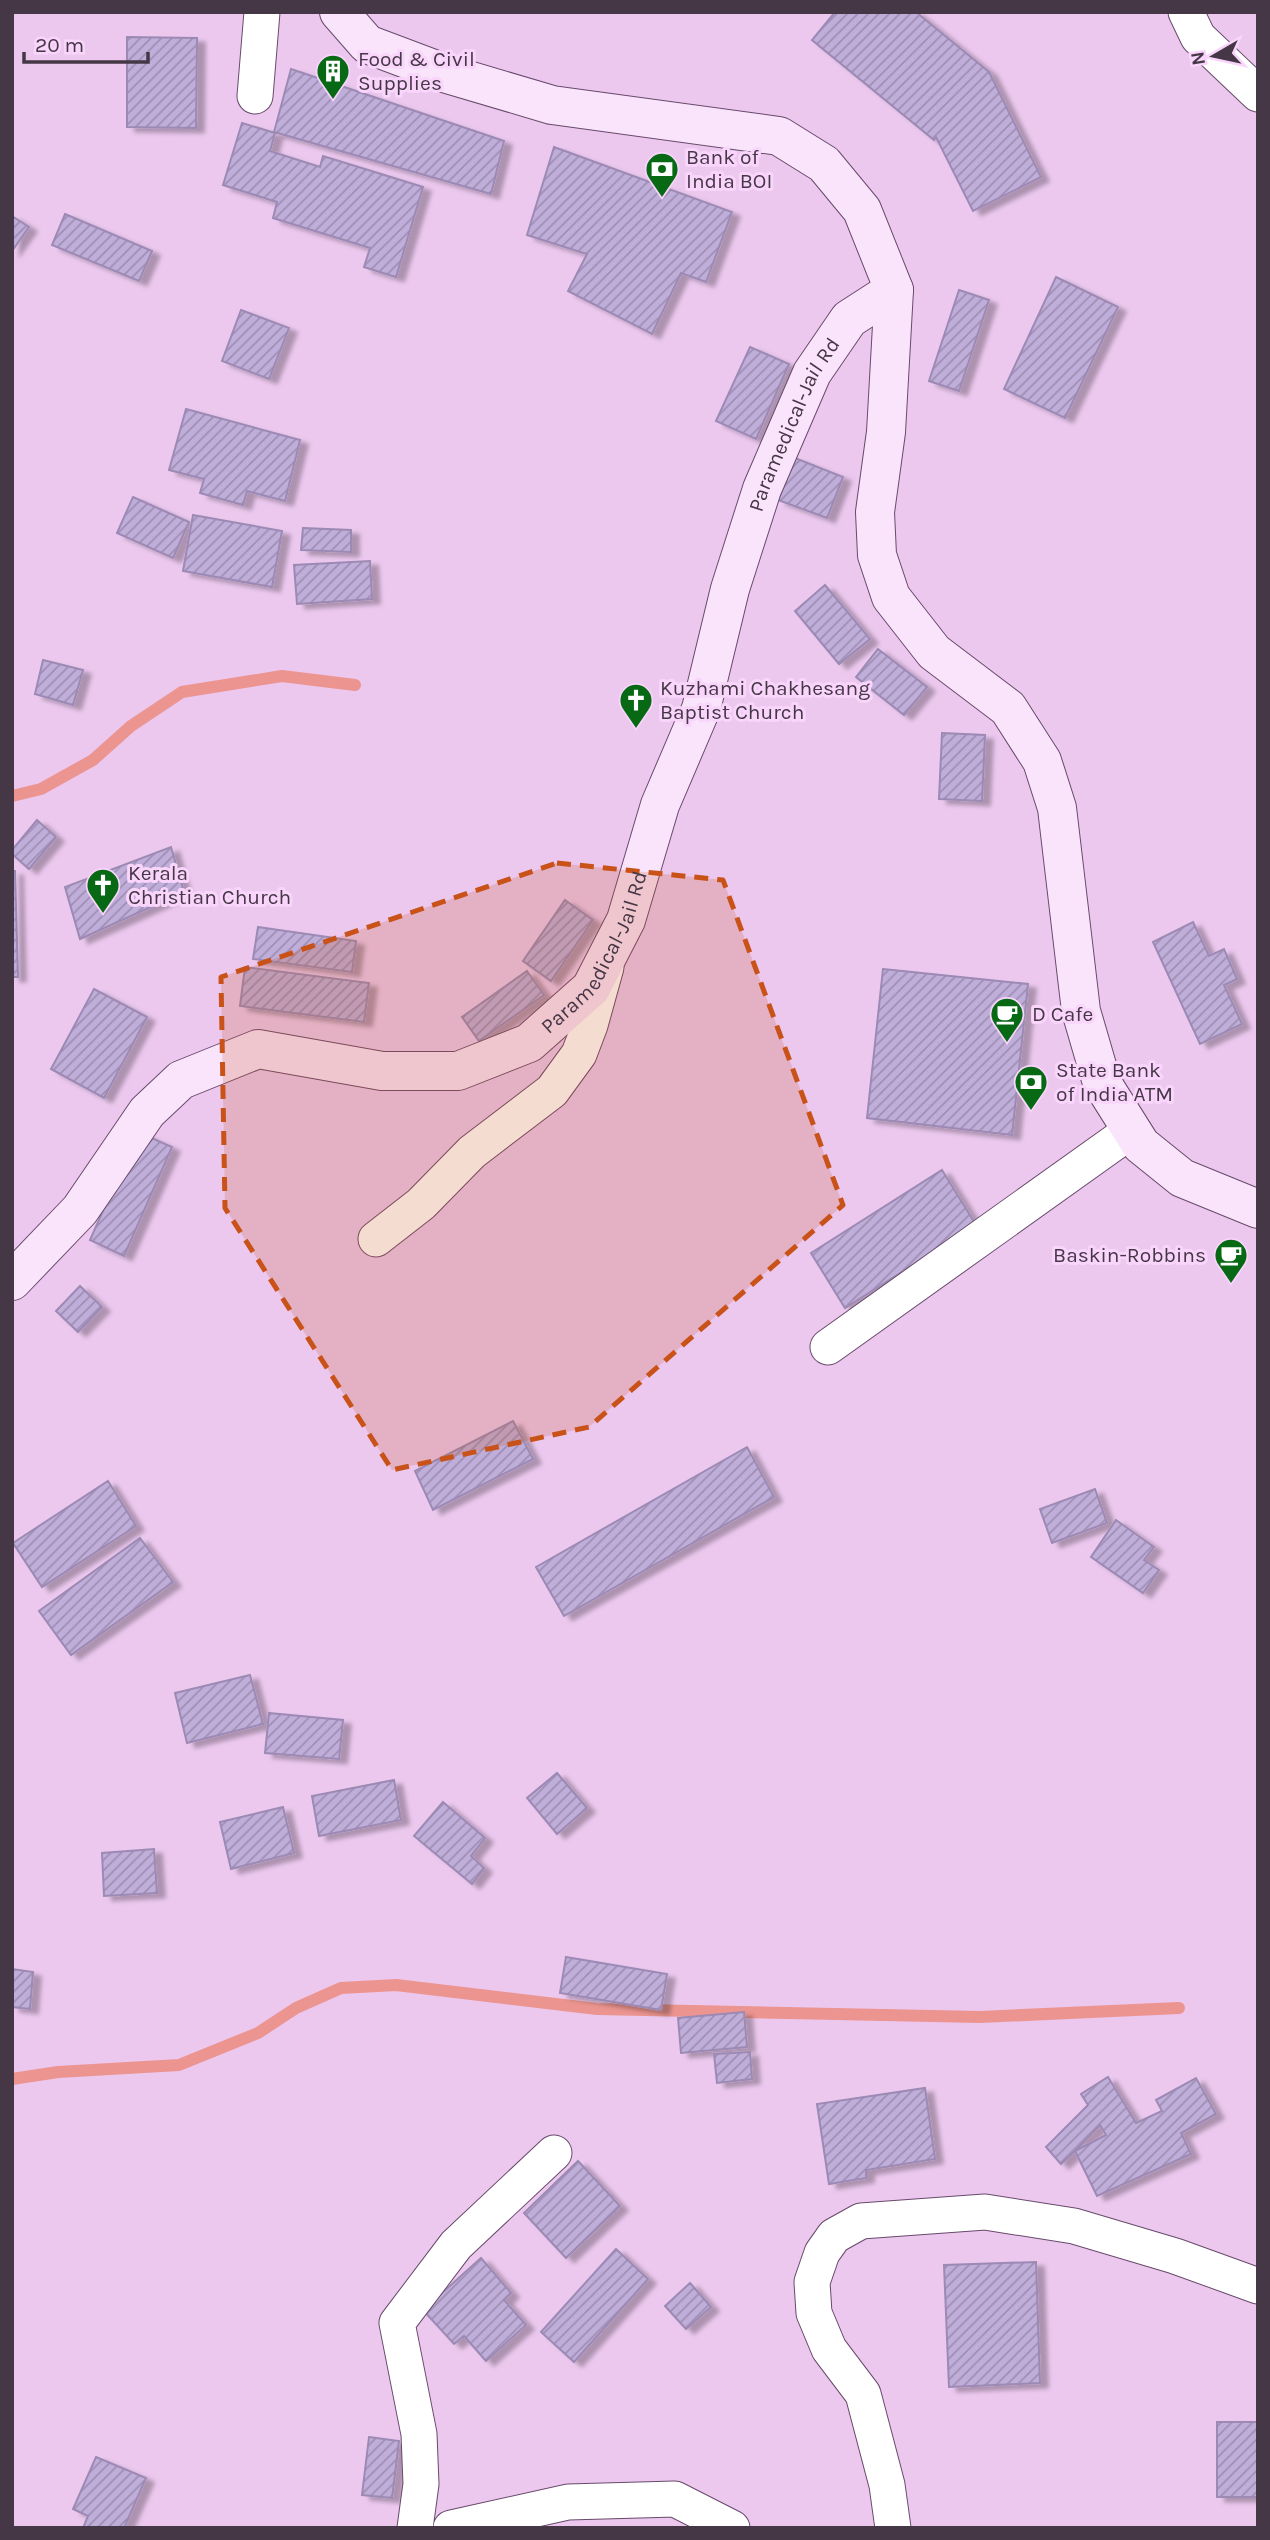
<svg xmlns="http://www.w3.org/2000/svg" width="1270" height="2540" viewBox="0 0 1270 2540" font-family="Karla,sans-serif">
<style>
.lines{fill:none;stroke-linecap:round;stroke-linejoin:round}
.stream{stroke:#ec948f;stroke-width:12}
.building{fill:url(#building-hatch);stroke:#9c8ab4;stroke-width:2;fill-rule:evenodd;filter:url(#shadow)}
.street-casing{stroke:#684a6b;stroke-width:37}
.secondary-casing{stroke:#684a6b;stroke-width:40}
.street{stroke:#fff;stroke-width:35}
.secondary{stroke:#fae4fc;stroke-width:38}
.marked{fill:#c85218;fill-opacity:0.2;stroke:#c85218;stroke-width:5;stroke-dasharray:14 9;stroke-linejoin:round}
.labels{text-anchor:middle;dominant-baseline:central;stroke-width:6;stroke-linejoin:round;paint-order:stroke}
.poi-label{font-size:21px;fill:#463747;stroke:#f9d5fc;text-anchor:start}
.street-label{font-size:21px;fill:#463747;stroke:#f9d5fc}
</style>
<defs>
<pattern id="building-hatch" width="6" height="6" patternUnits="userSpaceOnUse" patternTransform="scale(1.75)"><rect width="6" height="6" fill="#c0aeda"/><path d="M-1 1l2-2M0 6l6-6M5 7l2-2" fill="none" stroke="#9e8eb3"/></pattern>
<filter id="shadow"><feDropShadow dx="8" dy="4.5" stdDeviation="2" flood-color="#0004"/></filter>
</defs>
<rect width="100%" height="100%" fill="#ecc8ef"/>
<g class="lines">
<path class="stream" d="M12,796L41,789L93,760L131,726L182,692L282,676L355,685
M12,2079L58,2072L179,2065L258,2033L296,2008L341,1988L396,1985L597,2009L980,2017L1179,2008"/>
</g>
<path class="building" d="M835,12H916L989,72L1041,177L973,211L936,137L934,140L812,40Z
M127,37L197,38L196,128L127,127Z
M291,69L504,141L491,194L274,132Z
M242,123L275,133L270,151L320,167L323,156L423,187L396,277L364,267L370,248L273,218L277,202L223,185Z
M554,147L732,212L706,282L681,273L652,334L568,291L587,254L527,235Z
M65,214L152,251L139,281L52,245Z
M12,216L29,227L12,251Z
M1056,277L1118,307L1065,418L1004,389Z
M959,290L989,300L959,391L929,381Z
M241,310L289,328L269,379L222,361Z
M750,347L789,364L756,439L716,421Z
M186,409L300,440L285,501L247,491L243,505L200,493L204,479L169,470Z
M795,458L843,477L827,518L778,500Z
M133,497L189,522L173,558L117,533Z
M193,515L282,531L272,587L183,571Z
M303,528L351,530V552L301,550Z
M370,561L372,599L297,604L294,565Z
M825,585L870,639L839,664L795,611Z
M878,649L927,687L904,715L856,677Z
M43,660L83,670L73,705L35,694Z
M942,733L985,735L982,801L939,799Z
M37,820L56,837L29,869L12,854V850Z
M171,847L184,892L80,939L65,887Z
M12,871H15L18,977H12Z
M565,900L593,920L551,981L523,961Z
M1193,922L1209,956L1224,949L1237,979L1224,985L1242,1024L1200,1044L1153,942Z
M258,927L356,941L352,972L253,959Z
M245,967L369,983L364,1022L240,1006Z
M883,969L1028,984L1012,1135L867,1118Z
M527,971L544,995L479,1041L462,1017Z
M94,989L147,1017L104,1098L51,1069Z
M138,1132L172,1147L124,1256L90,1240Z
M942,1170L976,1225L845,1308L811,1253Z
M80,1286L102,1307L78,1332L56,1311Z
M513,1421L533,1459L433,1510L415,1471Z
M747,1447L774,1497L564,1616L536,1567Z
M108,1481L136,1526L42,1587L13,1543Z
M1095,1489L1107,1523L1052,1543L1040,1509Z
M1116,1520L1154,1547L1144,1560L1159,1570L1143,1593L1091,1557Z
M140,1538L173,1582L71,1655L39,1611Z
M250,1675L263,1724L187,1743L175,1693Z
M269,1713L343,1720L339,1759L265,1753Z
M557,1773L587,1808L557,1834L527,1798Z
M394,1780L401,1820L319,1836L312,1796Z
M443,1802L485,1838L471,1856L484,1868L472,1884L414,1836Z
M283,1807L294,1853L231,1869L220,1822Z
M154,1849L157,1893L104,1896L102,1853Z
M566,1957L667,1974L661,2010L560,1993Z
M12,1969L33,1972L30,2009L12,2007Z
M744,2012L747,2047L681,2053L678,2018Z
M750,2052L752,2079L717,2083L714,2054Z
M1108,2077L1136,2123L1162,2111L1156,2100L1196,2078L1216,2114L1181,2133L1191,2154L1097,2196L1075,2151L1061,2164L1046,2147L1088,2105L1081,2094ZM1100,2125L1106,2135L1075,2151Z
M925,2088L935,2159L866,2170V2178L829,2184L817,2104Z
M578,2161L620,2206L566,2258L524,2213Z
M616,2249L648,2279L574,2362L541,2332Z
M481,2258L511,2293L504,2300L526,2325L486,2361L464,2336L454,2344L423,2310Z
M1036,2262L1040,2383L949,2387L944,2265Z
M690,2283L711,2307L686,2329L665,2306Z
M1217,2422H1258V2497H1217Z
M369,2437L399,2441L392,2498L362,2495Z
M96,2457L146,2478L124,2528H83L88,2516L73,2509Z"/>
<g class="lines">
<defs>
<path id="street" d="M1186,12L1198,37L1258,94
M255,96L262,12
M376,1239L421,1204L472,1152L552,1091L579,1054L590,1025L606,967
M828,1347L1132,1130
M415,2528L421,2484L419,2434L397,2323L456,2245L554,2153
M451,2528L568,2502L675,2499L732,2528
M893,2528L887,2485L863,2394L829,2349L814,2313L812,2282L822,2253L834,2236L861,2221L985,2212L1074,2226L1175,2256L1258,2286"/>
<g id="secondary">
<path d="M339,12L367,44L444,73L552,105L779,136L824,164L862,210L894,290L886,432L875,512L877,555L891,597L934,652L1008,708L1042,761L1057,808L1081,1011L1102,1083L1141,1145L1182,1178L1258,1209"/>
<path id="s1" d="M12,1281L80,1210L147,1112L181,1080L258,1049L382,1071H458L529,1043L591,988L626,920L660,805L701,709L730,589L762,489L812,373L849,319L894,290"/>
</g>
</defs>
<use href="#street" class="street-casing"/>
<use href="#secondary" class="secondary-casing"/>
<use href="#street" class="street"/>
<use href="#secondary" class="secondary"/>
</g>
<path class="marked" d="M557,863L723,880L843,1205L589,1427L392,1470L225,1208L221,977Z"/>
<defs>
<symbol id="building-pin" viewBox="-11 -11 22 30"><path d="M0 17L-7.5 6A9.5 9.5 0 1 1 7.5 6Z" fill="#076914" stroke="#f9d5fc"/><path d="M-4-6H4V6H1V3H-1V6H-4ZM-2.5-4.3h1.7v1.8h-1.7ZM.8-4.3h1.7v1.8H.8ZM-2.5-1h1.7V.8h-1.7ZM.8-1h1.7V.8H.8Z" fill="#fff"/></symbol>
<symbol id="bank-pin" viewBox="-11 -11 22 30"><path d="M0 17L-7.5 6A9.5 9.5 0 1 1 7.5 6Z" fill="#076914" stroke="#f9d5fc"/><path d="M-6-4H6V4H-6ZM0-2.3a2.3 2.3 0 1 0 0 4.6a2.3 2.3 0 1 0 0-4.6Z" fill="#fff"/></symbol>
<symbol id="church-pin" viewBox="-11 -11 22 30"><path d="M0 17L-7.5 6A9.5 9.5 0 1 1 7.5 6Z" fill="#076914" stroke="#f9d5fc"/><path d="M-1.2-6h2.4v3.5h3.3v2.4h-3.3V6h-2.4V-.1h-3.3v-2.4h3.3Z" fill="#fff"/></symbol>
<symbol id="cafe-pin" viewBox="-11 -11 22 30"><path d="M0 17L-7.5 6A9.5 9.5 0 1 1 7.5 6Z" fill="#076914" stroke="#f9d5fc"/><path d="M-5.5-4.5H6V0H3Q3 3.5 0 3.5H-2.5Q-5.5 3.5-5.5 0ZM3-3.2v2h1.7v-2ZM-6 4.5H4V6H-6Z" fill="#fff"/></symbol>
</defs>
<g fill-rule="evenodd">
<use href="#building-pin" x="314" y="52" width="38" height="52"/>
<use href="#bank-pin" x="643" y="150" width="38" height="52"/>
<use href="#church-pin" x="617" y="681" width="38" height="52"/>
<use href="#church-pin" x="84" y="866" width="38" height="52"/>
<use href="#cafe-pin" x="988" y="995" width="38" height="52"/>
<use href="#bank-pin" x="1012" y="1063" width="38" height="52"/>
<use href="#cafe-pin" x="1212" y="1236" width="38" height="52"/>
</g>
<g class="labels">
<g class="poi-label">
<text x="358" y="59">Food &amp; Civil<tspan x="358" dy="24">Supplies</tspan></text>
<text x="686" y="157">Bank of<tspan x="686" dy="24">India BOI</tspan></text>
<text x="660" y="688">Kuzhami Chakhesang<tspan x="660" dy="24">Baptist Church</tspan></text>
<text x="128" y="873">Kerala<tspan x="128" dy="24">Christian Church</tspan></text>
<text x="1032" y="1014">D Cafe</text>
<text x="1056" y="1070">State Bank<tspan x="1056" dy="24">of India ATM</tspan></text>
<text x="1206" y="1255" text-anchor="end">Baskin-Robbins</text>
</g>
<g class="street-label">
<text stroke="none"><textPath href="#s1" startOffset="1309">Paramedical-Jail Rd</textPath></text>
<text stroke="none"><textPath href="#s1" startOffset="740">Paramedical-Jail Rd</textPath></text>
</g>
</g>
<rect width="1270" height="2540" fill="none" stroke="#463747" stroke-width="28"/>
<g transform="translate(1214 56) rotate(261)" stroke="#f9d5fc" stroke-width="5" paint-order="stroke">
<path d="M0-5L12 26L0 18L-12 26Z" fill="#463747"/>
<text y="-10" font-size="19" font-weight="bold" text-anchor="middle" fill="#463747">N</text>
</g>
<path d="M24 52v10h124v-10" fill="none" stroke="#463747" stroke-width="3.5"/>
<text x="35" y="52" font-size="21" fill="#463747" stroke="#f9d5fc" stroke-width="5" paint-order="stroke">20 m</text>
</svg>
